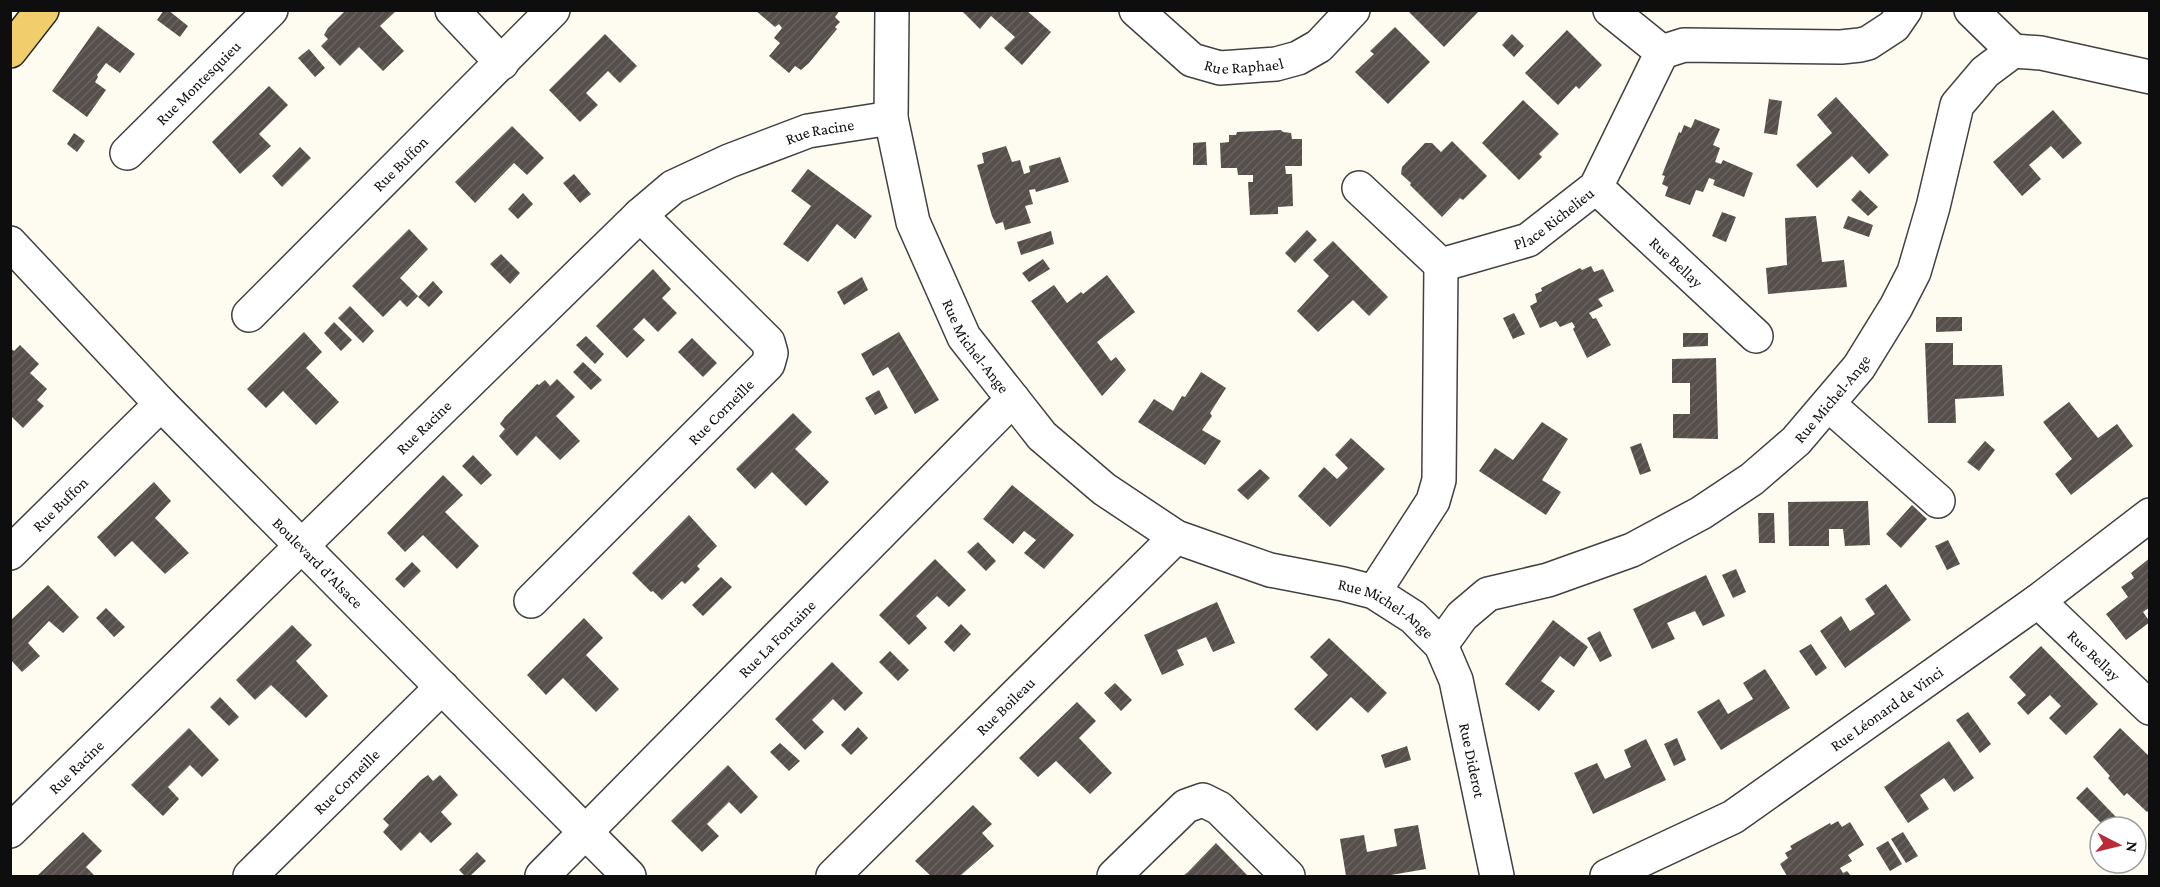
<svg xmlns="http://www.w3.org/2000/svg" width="2160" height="887" viewBox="0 0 2160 887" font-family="'Crimson Pro',serif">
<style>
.building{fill:url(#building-hatch)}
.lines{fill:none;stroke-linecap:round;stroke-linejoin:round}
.minor-casing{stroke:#414141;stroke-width:36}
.major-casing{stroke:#1f1f1f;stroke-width:36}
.minor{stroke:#fff;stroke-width:33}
.major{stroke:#f2cd6c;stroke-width:33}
.labels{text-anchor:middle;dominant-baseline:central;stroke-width:6;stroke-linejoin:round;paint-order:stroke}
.street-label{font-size:16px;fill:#0e0e0e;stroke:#fff}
</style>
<defs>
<pattern id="building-hatch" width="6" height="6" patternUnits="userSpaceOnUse" patternTransform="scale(1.5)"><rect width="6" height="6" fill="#564f4b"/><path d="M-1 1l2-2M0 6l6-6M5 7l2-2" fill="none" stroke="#696461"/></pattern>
</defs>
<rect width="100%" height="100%" fill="#fefbf0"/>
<path class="building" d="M164,10H168L188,26L180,37L157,20Z
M346,10H397L380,26L404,51L383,71L359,47L340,66L321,46L328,39L324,35L328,28Z
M755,10H840L835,17L840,22L835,27L837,29L809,63L801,70L795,66L789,73L769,56L780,43L774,38L782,28L779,24L775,27Z
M964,10H1026L1051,32L1022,65L1004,48L1015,37L991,16L980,29L963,12Z
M1411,10H1480L1444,47L1409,12Z
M98,26L135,54L120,73L106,63L97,75L98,77L95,82L106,90L87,117L52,91Z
M1395,27L1430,62L1388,104L1355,72L1374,54L1370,51Z
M1567,30L1602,65L1579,89L1576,86L1558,105L1525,73Z
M605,34L637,66L620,83L608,71L586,93L598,105L580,122L549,90Z
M1512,34L1524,46L1514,57L1502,45Z
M309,49L325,68L315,77L298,58Z
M269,86L288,105L259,134L271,146L240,174L212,142Z
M1836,97L1889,155L1869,174L1852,156L1817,188L1796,165L1832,133L1817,115Z
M1769,99L1782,101L1777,135L1764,133Z
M1523,100L1559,134L1539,154L1542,157L1519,180L1482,143Z
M2053,110L2082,143L2063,159L2051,146L2029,165L2041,179L2022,196L1993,162Z
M1695,119L1720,129L1713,145L1720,148L1715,162L1721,164L1723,160L1753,173L1744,197L1713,185L1715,180L1709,178L1703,192L1696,190L1690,205L1665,196L1668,187L1662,184L1665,176L1662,175L1679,132L1681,133L1684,125L1691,128Z
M512,126L544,158L527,175L514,163L475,203L455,182Z
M1281,130L1283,132L1291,133L1292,139H1302V166H1285L1286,174H1292L1293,206L1278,207V214L1250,215L1248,182H1253V175H1238L1237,168H1221L1220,143L1229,142V135H1236L1237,132Z
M74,133L85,141L77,152L67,144Z
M1452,141L1487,176L1463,200L1460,198L1442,217L1410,185L1411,183L1401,174L1402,167L1425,143H1432L1441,152Z
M1206,142L1207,165H1193V143Z
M1006,146L1012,162L1020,160L1024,174L1030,172L1029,166L1060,157L1069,182L1036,192L1035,189L1029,190L1033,204L1025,206L1031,223L1005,230L1003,222L996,224L992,216L977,165L984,163L982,153Z
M300,147L311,158L282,187L272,176Z
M808,169L872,216L855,239L837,224L808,262L783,244L811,206L791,191Z
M574,174L591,194L580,203L563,183Z
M1860,190L1878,207L1868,216L1851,200Z
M523,193L533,204L518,219L508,209Z
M1722,212L1736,217L1726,242L1712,236Z
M1816,216L1822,262L1844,260L1847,287L1768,294L1766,268L1787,265L1785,218Z
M1848,216L1873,225L1869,237L1843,228Z
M409,229L428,249L400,278L418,296L407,307L400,300L383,317L352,286Z
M1307,230L1317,240L1295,263L1285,253Z
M1051,231L1054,244L1021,255L1017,242Z
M1333,241L1388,297L1369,316L1353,300L1318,332L1297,311L1329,276L1313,260Z
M501,254L520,273L510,284L490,264Z
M1043,259L1050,269L1029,282L1022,273Z
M1591,266L1594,272L1603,269L1614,291L1598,299L1603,306L1589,313L1593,319L1596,318L1611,345L1587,358L1573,329L1575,327L1572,322L1560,327L1556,321L1540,328L1530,306L1537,302L1535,294L1542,291L1541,288L1580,268L1582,270Z
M653,269L671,289L662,298L677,313L658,332L644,318L633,329L645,340L627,358L596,326Z
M1107,275L1135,312L1097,342L1111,361L1116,357L1126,370L1102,396L1031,301L1054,285L1067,303L1081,292L1083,294Z
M862,277L868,290L844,305L837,292Z
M433,281L443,292L429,307L418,297Z
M350,306L374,331L363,343L338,318Z
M1514,313L1525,334L1513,339L1503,318Z
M1936,317H1962V331L1936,332Z
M334,322L352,340L341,351L324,333Z
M304,332L322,352L306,368L339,402L316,425L283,391L266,408L247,389Z
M899,332L939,400L915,414L888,367L873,376L861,354Z
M1683,333H1708V346L1683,347Z
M586,336L604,354L595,364L576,345Z
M692,338L717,363L703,377L678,352Z
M1925,343H1953V365H2002L2004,396L1955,399L1956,423H1928Z
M20,345L39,364L30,373L47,389L37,400L44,406L23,428L10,415V348L14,351Z
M1716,358L1718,439L1673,438V414H1690V383H1672V359Z
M583,362L602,380L591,390L573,372Z
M1201,372L1226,388L1210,413L1212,416L1202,430L1221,441L1205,465L1138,422L1154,399L1173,411L1182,396L1185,397Z
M557,379L575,397L556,416L580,441L560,460L536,436L517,456L499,436L505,429L500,424L505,417L537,384L539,385L545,380L550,386Z
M879,390L888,408L875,415L865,398Z
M2069,402L2098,438L2117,424L2133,446L2071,495L2055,474L2072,459L2043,422Z
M793,413L812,432L795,449L829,482L806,506L772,472L755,489L736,469Z
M1542,422L1568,439L1542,480L1561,492L1546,515L1479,471L1495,448L1513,460Z
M1351,438L1385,469L1330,527L1298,496L1324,467L1337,479L1348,468L1335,455Z
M1985,441L1995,450L1979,471L1967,462Z
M1641,443L1651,471L1640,475L1630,447Z
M473,455L492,475L481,485L462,466Z
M1260,469L1270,478L1248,500L1237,490Z
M443,475L463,495L445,512L479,546L457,569L423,535L405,552L387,533Z
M154,482L171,501L155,518L189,553L165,574L132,541L115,557L97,537Z
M1012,485L1074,535L1044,569L1024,553L1036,540L1024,531L1013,544L983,519Z
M1868,501L1870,545L1845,546L1843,529H1829V546H1789L1788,502Z
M1912,505L1927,519L1901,548L1886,534Z
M1758,513H1774L1775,543H1759Z
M689,515L717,546L697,566L700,569L685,584L682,581L662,600L653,591L651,592L632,573Z
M1948,540L1960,564L1947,570L1935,546Z
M978,542L996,561L986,571L967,552Z
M2150,558V607L2143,612L2150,622L2126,640L2106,614L2128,597L2121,587L2134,578L2131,573Z
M935,559L966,590L949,607L937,596L916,616L927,628L909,645L879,615Z
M412,562L421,571L404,588L395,579Z
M1736,569L1746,592L1733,598L1722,575Z
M1706,575L1725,616L1703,626L1695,611L1667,623L1675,639L1652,649L1633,609Z
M721,577L732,587L703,616L692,605Z
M1886,584L1911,620L1845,668L1820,631L1841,616L1850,631L1875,614L1865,599Z
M48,585L79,617L63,633L49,621L28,643L40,656L22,672L10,659V621Z
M1217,602L1235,643L1213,652L1206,637L1177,650L1184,665L1162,675L1144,635Z
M106,608L125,627L114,637L96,618Z
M584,618L603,638L586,655L619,689L596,712L563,678L546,695L527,675Z
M1553,620L1588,647L1574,667L1560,656L1541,681L1555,691L1539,711L1505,684Z
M961,624L971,634L954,652L944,642Z
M292,625L312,645L296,661L328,696L306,718L271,685L255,700L236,680Z
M1600,631L1612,656L1600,662L1587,638Z
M1329,638L1387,693L1368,713L1351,697L1317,731L1294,709L1328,675L1310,657Z
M1811,644L1827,668L1816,676L1799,651Z
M2041,646L2098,704L2066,735L2049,718L2061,706L2050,695L2028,715L2017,703L2026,695L2009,677Z
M890,651L909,670L898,681L879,662Z
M832,662L863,693L845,711L833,699L812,720L824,732L805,750L775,719Z
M1765,669L1790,708L1721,750L1697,712L1719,699L1728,714L1753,699L1743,683Z
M1115,683L1132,700L1121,711L1104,693Z
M220,697L239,717L229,726L210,707Z
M1077,702L1096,721L1079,738L1112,773L1090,794L1056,761L1038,777L1019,758Z
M1968,712L1991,744L1980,753L1956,720Z
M858,727L868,738L851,755L841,745Z
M189,728L219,760L202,777L190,765L168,787L179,799L163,816L131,785Z
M2120,728L2150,757V809L2147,812L2127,793L2124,796L2108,778L2110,776L2093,757Z
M1677,738L1686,760L1674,766L1664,744Z
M1646,739L1666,780L1593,814L1574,773L1597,763L1605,779L1631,767L1624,750Z
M1949,741L1974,778L1954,792L1944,778L1920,795L1929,809L1908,823L1884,787Z
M780,743L800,761L789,771L770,752Z
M1407,746L1411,760L1385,768L1381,755Z
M728,765L758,797L741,814L729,802L707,824L719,836L702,852L671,821Z
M428,775L433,781L440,775L458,795L441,812L452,824L431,843L420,832L401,851L383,832L389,825L383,819L421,780Z
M2087,787L2116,817L2105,827L2076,798Z
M973,805L992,824L982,833L994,846L960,876H931L915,861Z
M1838,821L1842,827L1850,822L1864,845L1848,855L1852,861L1840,868L1843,873L1847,871L1851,876H1787L1780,864L1788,858L1785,853L1792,849L1790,846L1830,823L1831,825Z
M1418,825L1426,869L1385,876H1346L1340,839L1364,835L1367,852L1397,846L1394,829Z
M83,832L102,851L86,867L95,876H37Z
M1903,832L1918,856L1906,863L1891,839Z
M1888,841L1902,864L1890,871L1876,848Z
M1216,843L1247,875L1183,876L1188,872Z
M477,852L486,861L470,876H465L459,870Z"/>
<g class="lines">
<defs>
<g id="minor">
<path d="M452,10L502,63"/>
<path id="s1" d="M892,10L891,118L913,222L964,337L1042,436L1104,489L1176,537L1270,570L1343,584L1374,592L1413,617L1441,645L1462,616L1488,594L1548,580L1632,550L1701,513L1752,479L1796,441L1859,367L1896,307L1914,272L1933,207L1957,105L1985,72L2013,51L1971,10"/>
<path id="s2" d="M1136,10L1192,60L1220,68L1276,64L1298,58L1319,46L1353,10"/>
<path d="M2013,51L2041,53L2150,77"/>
<path d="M1662,52L1684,45L1841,47L1860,45L1868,43L1894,26L1905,10"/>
<path id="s3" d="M127,153L271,10"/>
<path id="s4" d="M1596,187L1756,336"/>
<path id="s5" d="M1359,188L1441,265L1528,240L1596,187L1662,52L1610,10"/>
<path id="s6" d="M10,243L161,404L629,876"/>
<path id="s7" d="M249,315L553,10"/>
<path d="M1828,404L1938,501"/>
<path id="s8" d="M10,553L161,404"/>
<path d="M1374,592L1433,501L1439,480L1441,265"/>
<path id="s9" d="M531,601L768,364L771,353L768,342L640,215"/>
<path id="s10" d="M2038,601L2150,708"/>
<path id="s11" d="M1441,645L1456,680L1497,876"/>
<path id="s12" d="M10,831L640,215L673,187L729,161L808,131L891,118"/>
<path id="s13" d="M250,876L442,687"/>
<path id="s14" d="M542,876L1013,399"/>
<path id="s15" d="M833,876L1176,537"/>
<path d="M1114,876L1186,806L1203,800L1219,808L1288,876"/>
<path id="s16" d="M1607,876L1733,817L2038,601L2150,515"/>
</g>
<path id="major" d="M10,51L42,10"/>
</defs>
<use href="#minor" class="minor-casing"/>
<use href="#major" class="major-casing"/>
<use href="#minor" class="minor"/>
<use href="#major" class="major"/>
</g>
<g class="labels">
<g class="street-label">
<text stroke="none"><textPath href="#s2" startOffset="128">Rue Raphael</textPath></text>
<text stroke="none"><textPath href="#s3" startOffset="100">Rue Montesquieu</textPath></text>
<text stroke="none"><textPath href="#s12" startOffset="1082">Rue Racine</textPath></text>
<text stroke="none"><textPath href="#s7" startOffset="214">Rue Buffon</textPath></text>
<text stroke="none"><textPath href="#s5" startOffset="236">Place Richelieu</textPath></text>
<text stroke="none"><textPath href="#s4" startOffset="110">Rue Bellay</textPath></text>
<text stroke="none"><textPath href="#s1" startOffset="354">Rue Michel-Ange</textPath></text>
<text stroke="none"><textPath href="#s1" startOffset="1400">Rue Michel-Ange</textPath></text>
<text stroke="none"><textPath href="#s9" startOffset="268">Rue Corneille</textPath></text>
<text stroke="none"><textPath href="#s12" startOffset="578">Rue Racine</textPath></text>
<text stroke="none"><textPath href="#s8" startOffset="70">Rue Buffon</textPath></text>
<text stroke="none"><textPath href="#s6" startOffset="444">Boulevard d'Alsace</textPath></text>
<text stroke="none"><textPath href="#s1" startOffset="858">Rue Michel-Ange</textPath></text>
<text stroke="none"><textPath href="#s14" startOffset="334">Rue La Fontaine</textPath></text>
<text stroke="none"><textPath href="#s10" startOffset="78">Rue Bellay</textPath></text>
<text stroke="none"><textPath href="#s15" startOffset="242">Rue Boileau</textPath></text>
<text stroke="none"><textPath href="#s16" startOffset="327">Rue Léonard de Vinci</textPath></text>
<text stroke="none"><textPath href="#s11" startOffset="120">Rue Diderot</textPath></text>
<text stroke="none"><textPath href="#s12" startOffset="92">Rue Racine</textPath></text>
<text stroke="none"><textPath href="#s13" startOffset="135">Rue Corneille</textPath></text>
</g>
</g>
<rect width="2160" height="887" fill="none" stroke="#0e0e0e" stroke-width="24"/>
<g transform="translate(2118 845) rotate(97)"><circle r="28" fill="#ffffff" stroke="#9f9f9f" stroke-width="1.5"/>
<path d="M0-4.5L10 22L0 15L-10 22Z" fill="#b82c37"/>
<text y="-9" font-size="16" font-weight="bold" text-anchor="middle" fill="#0e0e0e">N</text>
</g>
</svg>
